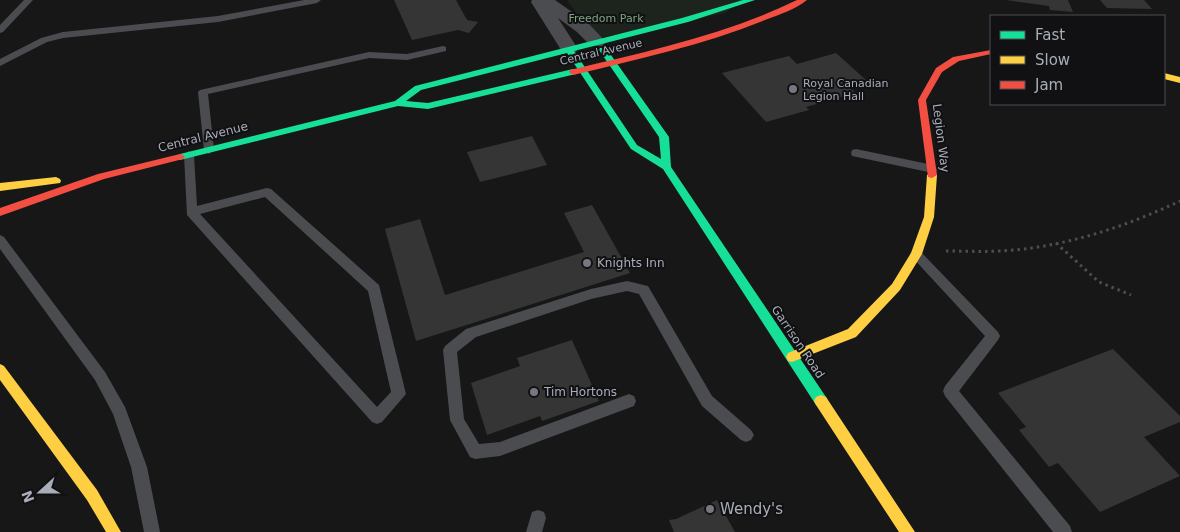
<svg xmlns="http://www.w3.org/2000/svg" width="1180" height="532" viewBox="0 0 1180 532" font-family="'DejaVu Sans',sans-serif">
<style>
.green{fill:#1d241e}
.building{fill:#353536}
.lines{fill:none;stroke-linecap:round;stroke-linejoin:round}
.path{stroke:#4d4e52;stroke-width:3;stroke-dasharray:2.5 4;stroke-linecap:butt}
.lane{fill:#4b4c50;fill-rule:evenodd}
.street{fill:#4b4c50;fill-rule:evenodd}
.fast{fill:#16e098;fill-rule:evenodd}
.slow{fill:#ffcf43;fill-rule:evenodd}
.jam{fill:#f24e42;fill-rule:evenodd}
.poi-dot{fill:#757880;stroke:#111113;stroke-width:2}
.labels{text-anchor:middle;dominant-baseline:central;stroke-width:4;stroke-linejoin:round;paint-order:stroke}
.far-park-label{font-size:11px;fill:#7fa381;stroke:#111113}
.far-street-label{font-size:11px;fill:#a8adb8;stroke:#111113}
.far-poi-label{font-size:11px;fill:#a8adb8;stroke:#111113;text-anchor:start}
.street-label{font-size:12px;fill:#a8adb8;stroke:#111113}
.poi-label{font-size:12px;fill:#a8adb8;stroke:#111113;text-anchor:start}
.near-poi-label{font-size:15px;fill:#a8adb8;stroke:#111113;text-anchor:start}
</style>
<rect width="100%" height="100%" fill="#171717"/>
<path class="green" d="M567,0H743L725,13L604,37L593,36Z"/>
<path class="building" d="M394,0H456L467,20L478,22L469,33L458,30L412,40Z
M1006,0H1068L1073,12L1050,10L1049,6Z
M1100,0H1144L1152,9L1107,8Z
M836,53L866,80L846,85L856,93L806,107L809,110L766,122L722,73L789,56L797,64Z
M532,136L547,165L480,182L467,152Z
M592,205L630,273L416,341L385,229L420,219L445,295L584,252L564,213Z
M572,340L599,401L542,421L540,416L487,435L471,383L520,366L517,358Z
M1113,349L1180,416V422L1144,437L1180,476L1100,512L1058,463L1049,467L1019,430L1026,427L998,393Z
M717,500L735,532H674L669,520L676,519Z"/>
<g class="lines">
<path class="path" d="M1056,243L1099,282L1131,295
M946,251C964,251 982,252 1000,251C1062,248 1125,227 1180,201"/>
<path class="lane" d="M24,0H33L3,32L0,33V25Z
M304,0H321L317,3L218,22L63,38L47,42L0,66V59L41,38L63,32L218,16Z
M443,46L446,47V51L407,60L369,58L208,94L214,150L209,154L204,150L198,92L200,90L369,52L407,54Z
M856,149L933,165L939,169L933,173L852,156L851,153L852,150Z
M189,151L194,155L197,206L267,188L271,189L379,285L406,394L382,422L377,424L372,422L187,215L184,155ZM265,197L368,291L391,392L377,407L200,214Z
M0,235L4,237L105,372L125,407L147,467L160,532H144L131,467L113,414L95,380L0,249Z
M916,249L920,251L998,332L1000,336L998,340L959,391L1070,526L1072,532H1053L945,396L943,391L945,386L985,336L912,257L910,254L912,251Z
M627,281L648,286L712,396L751,430L754,435L751,440L746,442L741,440L702,406L639,294L627,291L591,299L476,337L457,352L464,419L479,444L500,442L629,394L634,396L636,401L634,406L500,456L475,459L470,457L450,420L443,350L445,346L466,329L591,289Z
M538,510L544,512L546,518L542,532H526L532,512Z"/>
<path class="street" d="M532,0H555L589,24L606,42L603,46H591L577,32L558,18L578,49L575,53H563L531,2Z"/>
<path class="fast" d="M743,0H755L688,22L574,51L637,145L661,159L659,137L599,50L600,48H606L669,137L671,167L826,397L828,401L826,405L821,407L816,405L663,169L631,149L567,53L421,90L406,101L428,103L573,69L576,70V74L428,109L398,106L180,160L175,157L180,154L395,101L415,86L682,18Z"/>
<path class="slow" d="M1164,73L1180,77V83L1164,79Z
M932,172L937,175L934,217L922,254L900,290L856,337L792,362L788,361L786,357L788,353L848,329L892,284L911,253L924,217L927,175Z
M56,177L60,179L61,181L60,183L0,191V183Z
M0,364L4,366L97,490L121,532H106L87,500L0,380Z
M821,395L826,397L915,532H899L816,405L814,401L816,397Z"/>
<path class="jam" d="M797,0H807C796,9 779,15 765,20C704,45 638,59 573,75L569,72L570,70C648,51 725,35 797,0Z
M991,50V54L959,61L942,72L926,100L937,175L932,178L928,177L918,100L936,68L953,57Z
M180,154L183,155L185,157L183,159L104,179L0,216V208L98,174Z"/>
</g>
<g class="poi-dot">
<circle cx="793" cy="89" r="5"/>
<circle cx="587" cy="263" r="5"/>
<circle cx="534" cy="392" r="5"/>
<circle cx="710" cy="509" r="5"/>
</g>
<g class="labels">
<g class="far-park-label">
<text x="606" y="18">Freedom Park</text>
</g>
<g class="far-street-label">
<text transform="translate(601 52) rotate(-13)">Central Avenue</text>
</g>
<g class="far-poi-label">
<text x="803" y="83">Royal Canadian<tspan x="803" dy="13">Legion Hall</tspan></text>
</g>
<g class="street-label">
<text transform="translate(203 137) rotate(-14)">Central Avenue</text>
<text transform="translate(941 138) rotate(83)">Legion Way</text>
<text transform="translate(798 342) rotate(56)">Garrison Road</text>
</g>
<g class="poi-label">
<text x="597" y="263">Knights Inn</text>
<text x="544" y="392">Tim Hortons</text>
</g>
<g class="near-poi-label">
<text x="720" y="509">Wendy's</text>
</g>
</g>
<rect x="990" y="15" width="175" height="90" fill="#111113" stroke="#4d4f55"/>
<rect x="1000" y="31" width="25" height="8" fill="#16e098" stroke="#4d4f55"/>
<text x="1035" y="40" font-size="15" fill="#a8adb8">Fast</text>
<rect x="1000" y="56" width="25" height="8" fill="#ffcf43" stroke="#4d4f55"/>
<text x="1035" y="65" font-size="15" fill="#a8adb8">Slow</text>
<rect x="1000" y="81" width="25" height="8" fill="#f24e42" stroke="#4d4f55"/>
<text x="1035" y="90" font-size="15" fill="#a8adb8">Jam</text>
<g transform="translate(40 492) rotate(249)" stroke="#111113" stroke-width="4" paint-order="stroke">
<path d="M0-4L9 19L0 12L-9 19Z" fill="#a8adb8"/>
<text y="-8" font-size="14" font-weight="bold" text-anchor="middle" fill="#a8adb8">N</text>
</g>
</svg>
